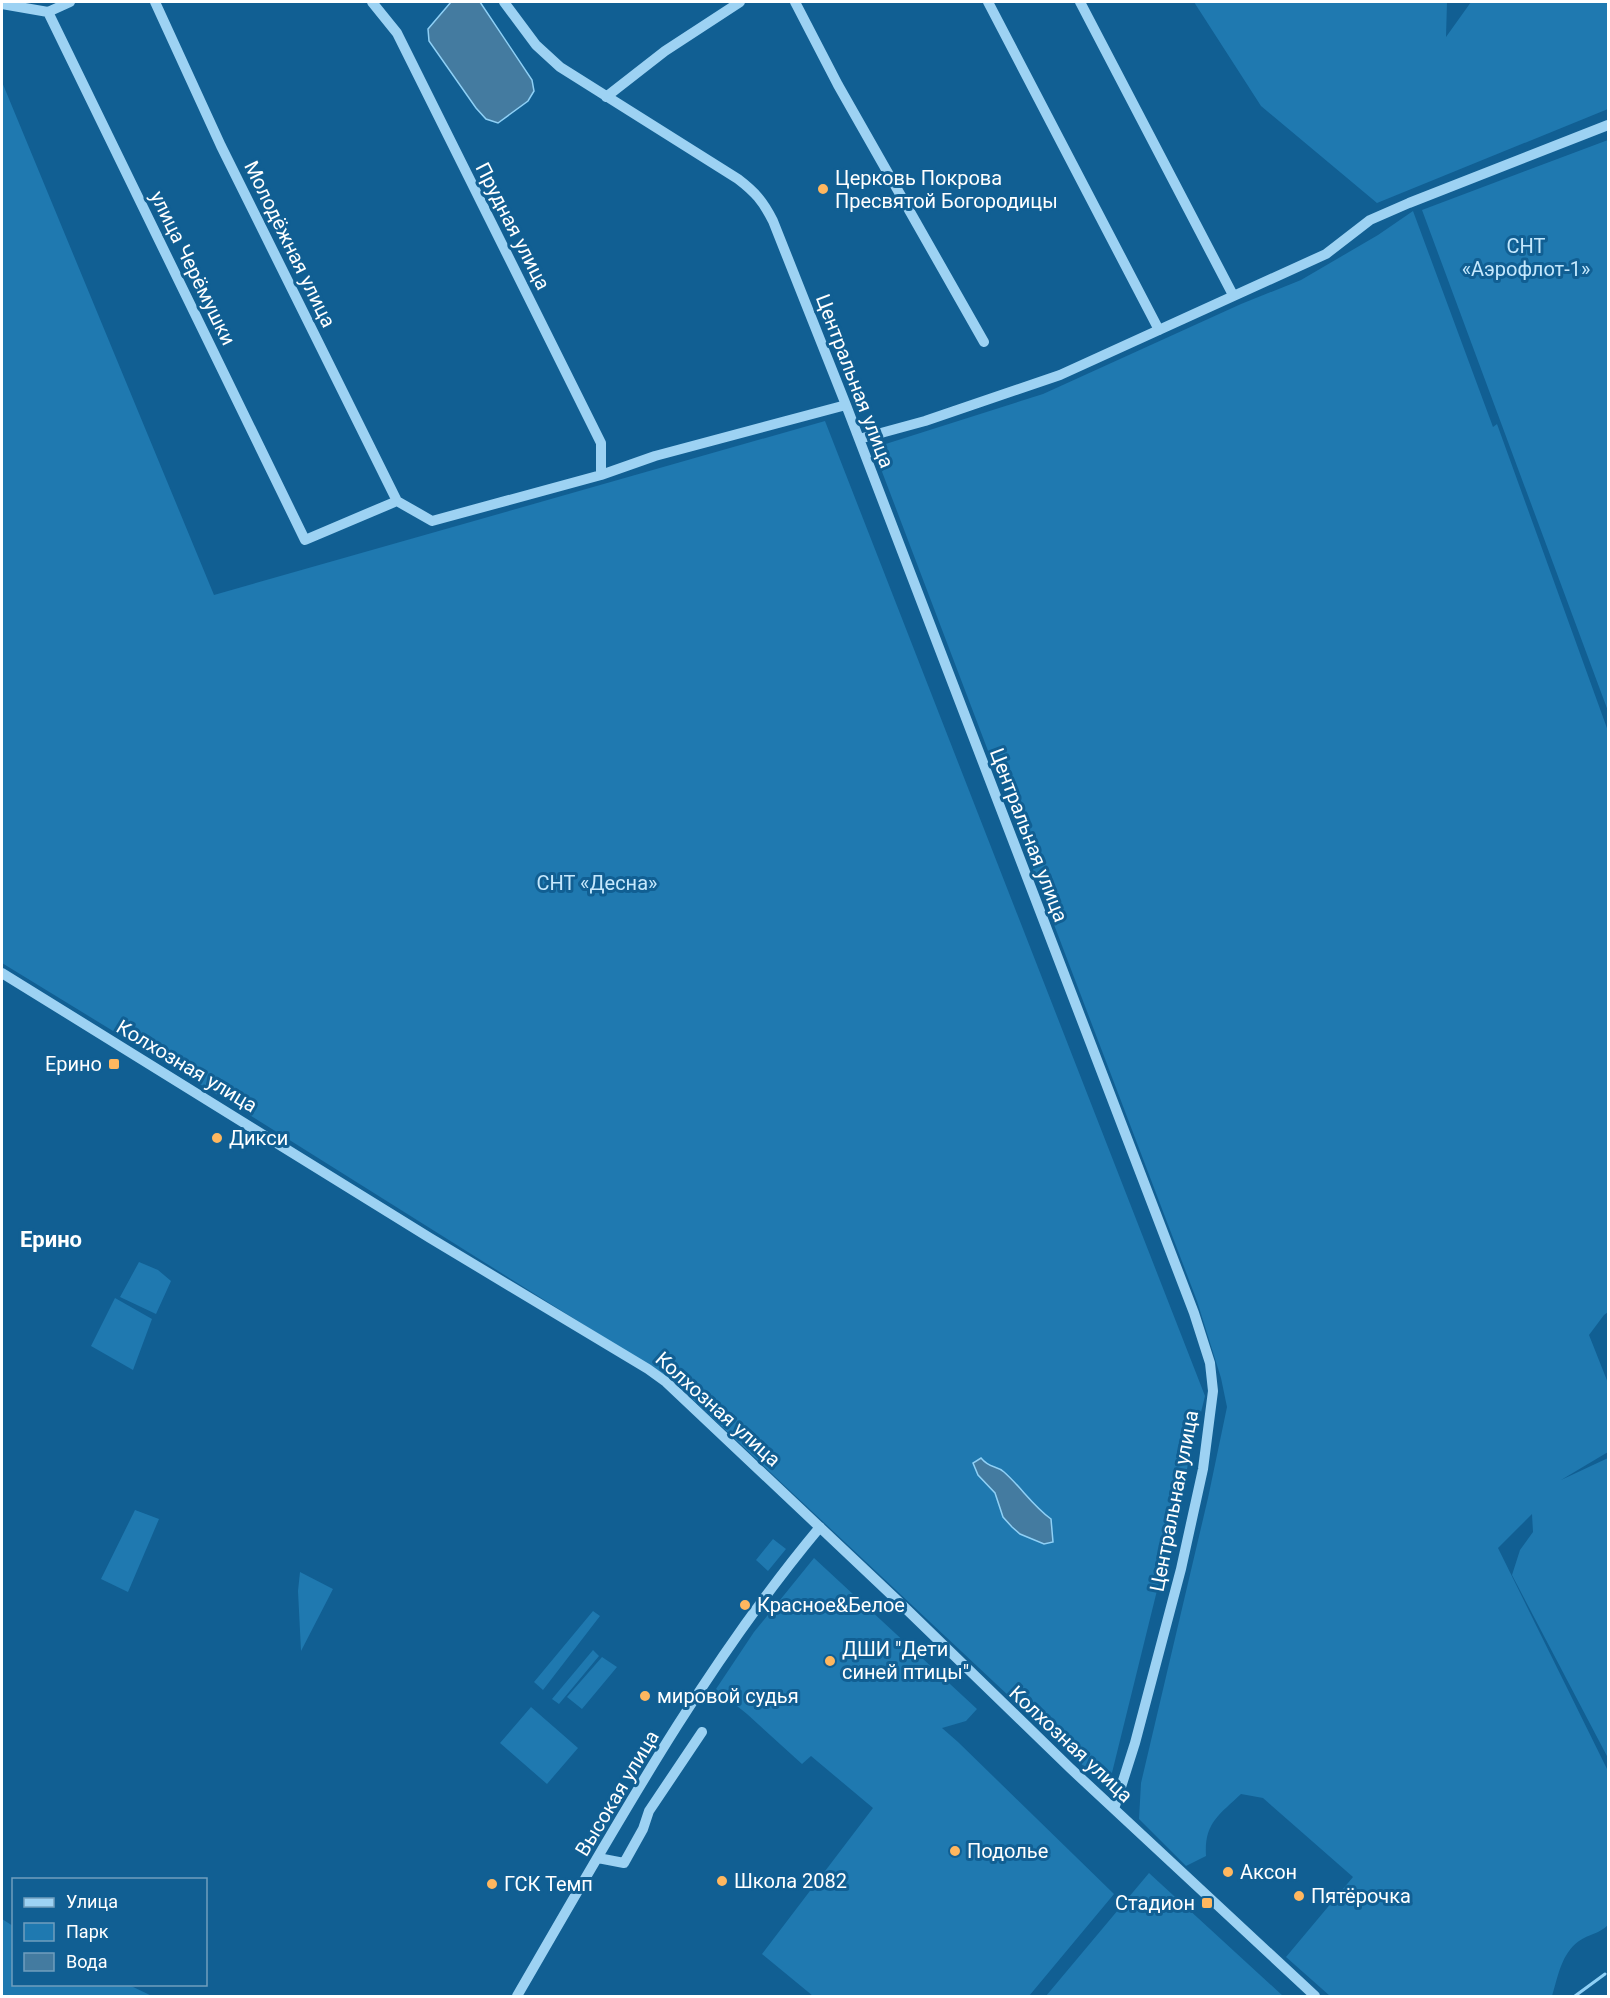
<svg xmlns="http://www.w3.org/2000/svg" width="1610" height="1998" viewBox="0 0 1610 1998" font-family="Roboto,sans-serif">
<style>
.green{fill:#1f79b0}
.water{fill:#447ba0;stroke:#8fd0f6;stroke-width:1.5}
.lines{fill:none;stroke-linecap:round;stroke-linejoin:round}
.stream{stroke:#8fd0f6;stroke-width:3}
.minor{stroke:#9dd2f3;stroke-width:10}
.poi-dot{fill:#ffb75f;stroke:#115f93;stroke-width:2}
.labels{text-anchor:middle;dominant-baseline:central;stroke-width:6;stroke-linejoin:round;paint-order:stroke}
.poi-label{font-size:20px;fill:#fff;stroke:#115f93;text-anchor:start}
.street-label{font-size:20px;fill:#fff;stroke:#115f93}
.park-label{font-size:20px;fill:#c5e8fd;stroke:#115f93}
.quarter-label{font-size:22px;font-weight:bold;fill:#fff;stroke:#115f93}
</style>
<rect width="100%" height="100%" fill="#115f93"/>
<path class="green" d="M1194,2H1447L1446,37L1471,2H1608V109L1377,203L1261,106Z
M2,82L214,595L825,421L1205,1396L1108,1789L672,1380L216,1094L2,963Z
M1608,140V711L1422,210Z
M1413,211L1493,427L1497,424L1608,731V1312L1604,1315L1589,1335L1608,1383V1452L1561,1480L1608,1458V1758L1512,1575L1520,1550L1533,1532L1532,1514L1498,1548L1608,1771V1925C1599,1934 1589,1934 1579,1941C1561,1954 1558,1977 1552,1996H1330L1286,1957L1353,1877L1263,1798L1241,1794C1219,1815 1204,1823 1206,1856L1186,1866L1139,1819L1141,1783L1208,1498L1227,1407L1221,1378L1197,1301L873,448L1043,394L1241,304L1301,280L1378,235Z
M139,1262L158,1270L171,1281L156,1314L120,1297Z
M115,1298L152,1319L133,1370L91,1346Z
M135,1510L159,1519L128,1592L101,1579Z
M773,1539L786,1549L768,1571L756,1560Z
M814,1558L977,1709L966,1721L942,1728L958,1742L1114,1894L1029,1996H813L762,1954L873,1808L811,1756L802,1764L747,1714L716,1689L754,1632Z
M300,1572L333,1589L301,1651L298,1591Z
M593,1611L600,1616L543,1690L534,1682Z
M593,1650L599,1656L559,1704L552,1699Z
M602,1657L617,1667L582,1709L567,1697Z
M531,1707L578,1748L547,1784L500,1743Z
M1149,1873L1283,1996H1046Z
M2,1919L13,1926L14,1984L129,1985L152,1996H2Z"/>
<path class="water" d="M451,2H480L532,80L534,91L528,101L498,123L486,119L476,108L429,41L428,29Z
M981,1458C990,1469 996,1465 1004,1472C1021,1487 1032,1505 1051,1519L1053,1542L1044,1544L1020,1534L1012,1527L1003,1517L995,1493L978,1475L973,1463Z"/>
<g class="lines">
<path class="stream" d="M1575,1996L1605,1974"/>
<path class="minor" d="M155,2L221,146L397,501
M372,2L397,33L601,443V475
M504,2L536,45L560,67L738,179C755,192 763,201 773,221L846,405L1194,1313L1210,1363L1213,1391L1203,1469L1181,1569L1135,1743L1114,1809
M795,2L838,85L984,342
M988,2L1159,330
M1080,2L1233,295
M2,4L48,12L70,2
M48,12L305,540L397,501L432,521L601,475L655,456L846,405
M606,97L665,51L740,2
M859,439L925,421L1060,375L1326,254L1370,220L1409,203L1608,125
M2,973L430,1238L648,1369L666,1382L899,1602L1070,1768L1315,1996
M598,1858L624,1863L643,1829L649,1811L702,1732
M517,1996C609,1838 702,1668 820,1527"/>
</g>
<g class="poi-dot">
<circle cx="823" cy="189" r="6"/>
<rect x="108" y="1058" width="12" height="12" rx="3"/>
<circle cx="217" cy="1138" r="6"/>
<circle cx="745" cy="1605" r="6"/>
<circle cx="830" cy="1661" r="6"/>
<circle cx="645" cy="1696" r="6"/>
<circle cx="955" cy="1851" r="6"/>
<circle cx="1228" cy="1872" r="6"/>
<circle cx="722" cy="1881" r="6"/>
<circle cx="492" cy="1884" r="6"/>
<circle cx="1299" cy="1896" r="6"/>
<rect x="1201" y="1897" width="12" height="12" rx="3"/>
</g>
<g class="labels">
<g class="poi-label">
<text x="835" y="178">Церковь Покрова<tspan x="835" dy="23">Пресвятой Богородицы</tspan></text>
<text x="102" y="1064" text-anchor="end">Ерино</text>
<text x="229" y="1138">Дикси</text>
<text x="757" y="1605">Красное&amp;Белое</text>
<text x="842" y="1649">ДШИ "Дети<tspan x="842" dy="23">синей птицы"</tspan></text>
<text x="657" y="1696">мировой судья</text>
<text x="967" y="1851">Подолье</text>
<text x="1240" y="1872">Аксон</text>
<text x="734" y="1881">Школа 2082</text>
<text x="504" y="1884">ГСК Темп</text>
<text x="1311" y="1896">Пятёрочка</text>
<text x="1195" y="1903" text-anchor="end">Стадион</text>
</g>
<g class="street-label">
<text transform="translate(513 226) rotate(63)">Прудная улица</text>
<text transform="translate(290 244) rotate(64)">Молодёжная улица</text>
<text transform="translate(193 268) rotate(64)">улица Черёмушки</text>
<text transform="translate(855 381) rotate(69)">Центральная улица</text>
<text transform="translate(1029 835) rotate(69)">Центральная улица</text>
<text transform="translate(187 1066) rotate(31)">Колхозная улица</text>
<text transform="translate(718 1409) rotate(42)">Колхозная улица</text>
<text transform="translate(1174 1501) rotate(-79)">Центральная улица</text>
<text transform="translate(1071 1744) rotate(43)">Колхозная улица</text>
<text transform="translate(617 1793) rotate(-59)">Высокая улица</text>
</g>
<g class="park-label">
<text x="1526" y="246">СНТ<tspan x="1526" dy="23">«Аэрофлот-1»</tspan></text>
<text x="597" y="883">СНТ «Десна»</text>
</g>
<g class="quarter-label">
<text x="51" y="1239">Ерино</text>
</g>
</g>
<rect width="1610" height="1998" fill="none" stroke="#ffffff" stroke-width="6"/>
<rect x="12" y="1878" width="195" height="108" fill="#115f93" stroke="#709fbe" stroke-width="1.5"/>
<rect x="24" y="1898" width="30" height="9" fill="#9dd2f3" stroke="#709fbe" stroke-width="1.5"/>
<text x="66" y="1908" font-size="18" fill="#ffffff">Улица</text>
<rect x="24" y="1923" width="30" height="18" fill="#1f79b0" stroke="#709fbe" stroke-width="1.5"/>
<text x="66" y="1938" font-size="18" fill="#ffffff">Парк</text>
<rect x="24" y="1953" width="30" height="18" fill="#447ba0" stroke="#709fbe" stroke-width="1.5"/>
<text x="66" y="1968" font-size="18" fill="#ffffff">Вода</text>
</svg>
